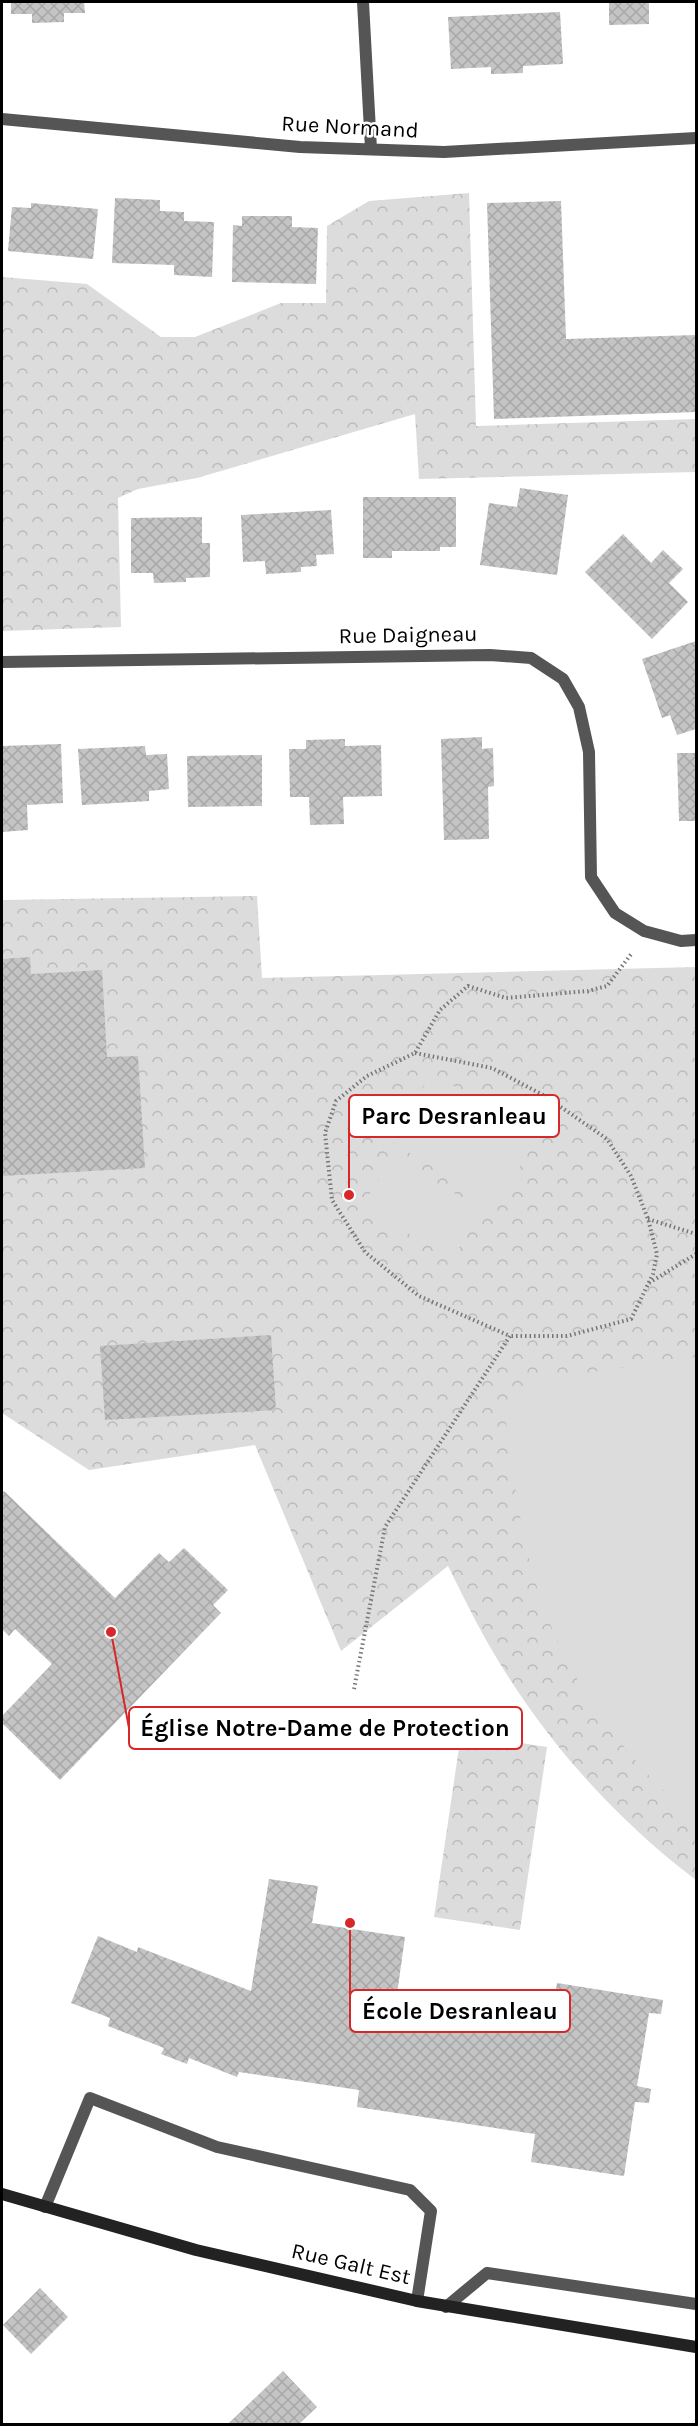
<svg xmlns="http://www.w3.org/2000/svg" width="698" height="2426" viewBox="0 0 698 2426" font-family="Karla,sans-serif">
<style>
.forest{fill:url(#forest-crowns)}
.pitch{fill:#dcdcdc}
.building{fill:url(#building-cross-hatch)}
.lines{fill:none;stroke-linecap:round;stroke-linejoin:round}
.path{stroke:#777;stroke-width:4;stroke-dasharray:1.5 3;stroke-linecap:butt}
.lane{stroke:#555;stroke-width:12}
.street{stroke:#555;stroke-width:12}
.secondary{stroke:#222;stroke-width:12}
.labels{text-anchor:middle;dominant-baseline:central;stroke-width:5;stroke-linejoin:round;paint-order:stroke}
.street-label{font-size:22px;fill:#000;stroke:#fff}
.leader{fill:none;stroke:#d62828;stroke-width:2}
.callout-dot{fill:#d62828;stroke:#fff;stroke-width:2}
.callout{fill:#fff;stroke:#d62828;stroke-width:2}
.callout-label{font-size:24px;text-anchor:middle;font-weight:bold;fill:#000}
</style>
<defs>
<pattern id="forest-crowns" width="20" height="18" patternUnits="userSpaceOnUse" patternTransform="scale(1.5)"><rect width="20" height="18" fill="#dcdcdc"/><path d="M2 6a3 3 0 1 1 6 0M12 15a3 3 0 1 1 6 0" fill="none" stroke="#bbb"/></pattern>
<pattern id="building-cross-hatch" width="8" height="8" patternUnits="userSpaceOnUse" patternTransform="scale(1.5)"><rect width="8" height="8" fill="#c4c4c4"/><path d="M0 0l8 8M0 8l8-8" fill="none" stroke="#a7a7a7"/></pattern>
</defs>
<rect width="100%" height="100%" fill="#fff"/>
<path class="forest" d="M469,193L476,426L696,419V472L419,479L415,414L197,478L138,489L118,498L121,627L2,631V277L87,284L161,337H195L281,303H326L327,226L369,201Z
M257,896L262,978L696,967V1880C618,1821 550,1746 499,1662C480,1631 464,1598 448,1566L341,1651L255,1445L89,1470L2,1413V900Z
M461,1734L547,1747L520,1930L434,1917Z"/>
<path class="pitch" d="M692,1067H696V1094L689,1091Z
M432,1073L537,1136L497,1206L390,1141Z
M393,1158L483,1210L452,1259L362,1206Z
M696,1357V1822C624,1757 564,1678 536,1584C519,1529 513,1470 505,1414L543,1379Z"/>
<path class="building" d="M11,2H84L85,13H64V22L32,23V14H11Z
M609,2H649V24L609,25Z
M560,12L563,64L523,66V73L491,74V67L451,69L448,17Z
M115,198L160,200V211L184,212V221L214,222L212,277L174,275V265L112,263Z
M561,201L566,339L696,335V412L494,419L487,203Z
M31,203L98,209L93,259L8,251L12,207L31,208Z
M242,216H292V227L318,228L316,284L232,282L233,225L242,226Z
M520,488L568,495L557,575L480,565L489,503L517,507Z
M363,497H456V547H440V551H392V558H363Z
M331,510L334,554L316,555L317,566L301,567V572L266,574L265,561L243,562L241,515Z
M202,517V543H210V577L186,578V582L154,583L153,573H131V518Z
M623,534L651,563L663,550L683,569L669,583L688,602L652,639L585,572Z
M696,641V729L677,735L670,715L662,718L642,659Z
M482,737V749L493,748L494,786L488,787L489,839L444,840L441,739Z
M345,739V746L381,745L382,796L343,797L344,824L310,825L309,797H290L289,749H306V740Z
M61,744L63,803L27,805L28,830L2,832V746Z
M145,746L146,755L167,754L169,789L149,791V801L82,805L78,749Z
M677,753H696V821H679Z
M262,755V806L188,807L187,756Z
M30,957L31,974L102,970L107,1057L138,1056L145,1168L2,1176V959Z
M271,1335L276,1410L105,1420L100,1346Z
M4,1491L115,1598L159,1553L169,1562L184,1548L228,1590L213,1605L221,1613L60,1780L2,1723V1716L52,1664L15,1629L9,1636L2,1629V1494Z
M269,1879L318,1886L312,1923L405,1937L396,2001L551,2024L557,1983L663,2000L661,2014L649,2013L637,2086L651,2089L649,2103L635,2102L624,2176L531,2162L535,2134L357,2107L359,2090L239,2072L237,2077L189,2058L187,2064L161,2054L164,2048L108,2026L110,2018L71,2003L98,1936L137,1952L138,1947L251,1991Z
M40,2288L68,2317L31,2354L3,2325Z
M283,2371L317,2407L299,2424H228Z"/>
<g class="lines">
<path class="path" d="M415,1053L492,1068L545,1096L607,1139L631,1176L648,1219L657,1254L653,1274L631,1319L567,1336H510
M648,1219L696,1234
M649,1283L696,1254
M354,1689L385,1527L510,1336L419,1296L365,1252L332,1200L325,1133L336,1101L367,1076L415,1053L440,1010L468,986L506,998L588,991L607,986L632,953"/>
<path class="lane" d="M45,2207L90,2098L217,2147L410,2190L431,2211L417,2301
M446,2307L487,2273L696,2304"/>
<path class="street" d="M363,2L371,149
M2,119L300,147L444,152L696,138
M2,662L490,655L531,658L563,679L579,707L589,752L591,877L615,913L644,931L681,941L696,940"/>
<path class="secondary" d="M2,2194L196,2250L417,2301L696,2347"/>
</g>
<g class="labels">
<g class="street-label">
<text transform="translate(350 127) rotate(3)">Rue Normand</text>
<text transform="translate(408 635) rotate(-1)">Rue Daigneau</text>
<text transform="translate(351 2264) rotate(13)">Rue Galt Est</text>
</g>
</g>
<path class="leader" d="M349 1195L349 1116M111 1632L129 1728M350 1923L350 2011"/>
<g class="callout-dot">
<circle cx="349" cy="1195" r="6"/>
<circle cx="111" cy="1632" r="6"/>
<circle cx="350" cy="1923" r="6"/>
</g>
<g class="callout">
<rect x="349" y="1095" width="210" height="42" rx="6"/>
<rect x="129" y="1707" width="393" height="42" rx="6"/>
<rect x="350" y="1990" width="220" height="42" rx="6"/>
</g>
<g class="callout-label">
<text x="454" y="1124">Parc Desranleau</text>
<text x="325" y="1736">Église Notre-Dame de Protection</text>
<text x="460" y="2019">École Desranleau</text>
</g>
<rect width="698" height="2426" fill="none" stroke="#000000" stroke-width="6"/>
</svg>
